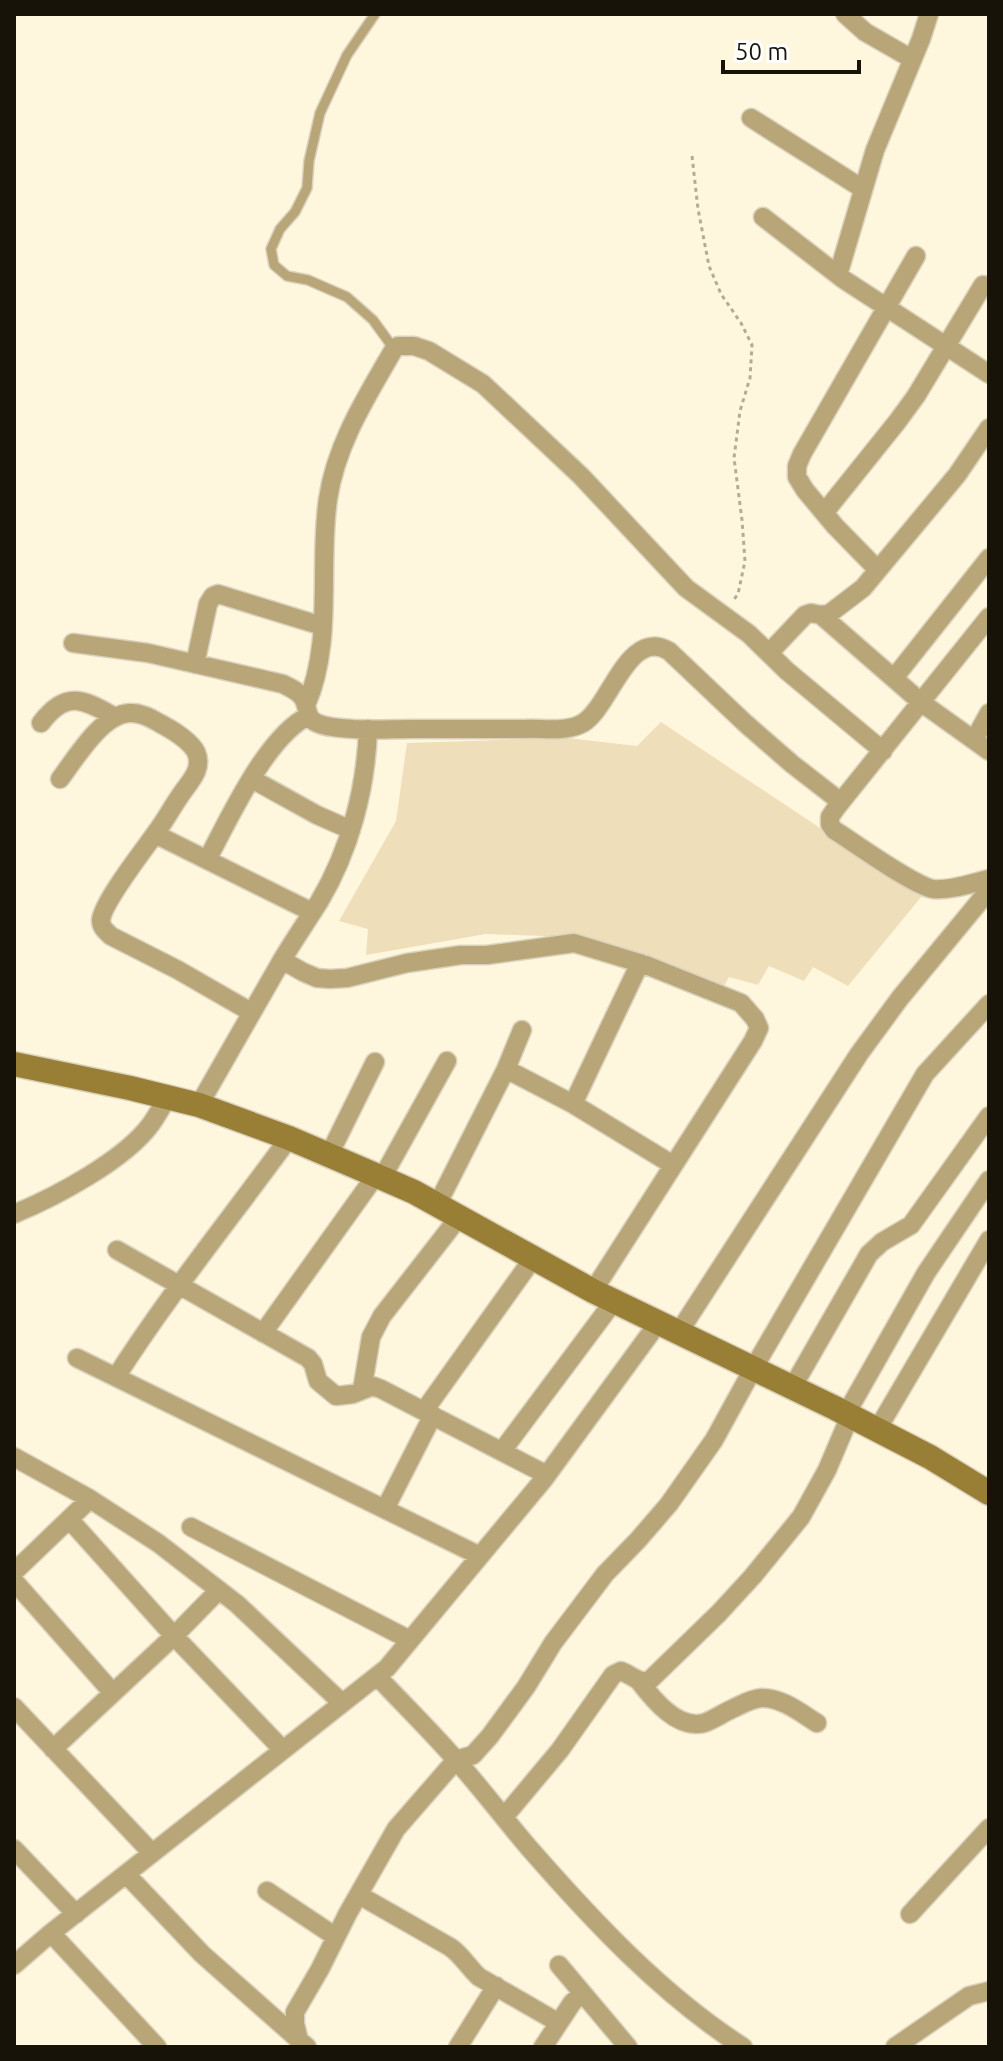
<svg xmlns="http://www.w3.org/2000/svg" width="1003" height="2061" viewBox="0 0 1003 2061" font-family="Ubuntu,sans-serif">
<style>
.green{fill:#eedfba}
.lines{fill:none;stroke-linecap:round;stroke-linejoin:round}
.lane-casing{stroke:#dad2bc;stroke-width:12}
.street-casing{stroke:#dad2bc;stroke-width:21}
.secondary-casing{stroke:#dad2bc;stroke-width:27}
.path{stroke:#b3ab97;stroke-width:3;stroke-dasharray:4 4;stroke-linecap:butt}
.lane{stroke:#b8a679;stroke-width:9}
.street{stroke:#b8a679;stroke-width:18}
.secondary{stroke:#997e35;stroke-width:24}
</style>
<rect width="100%" height="100%" fill="#fff6de"/>
<path class="green" d="M661,722L922,896L848,986L813,967L804,981L769,966L758,985L729,977L724,986L574,937L486,934L366,955L368,929L339,921L396,821L407,743L568,738L637,746Z"/>
<g class="lines">
<defs>
<path id="lane" d="M375,14L347,55L320,113L309,161L307,188L295,212L280,229L271,249L274,265L287,276L308,280L347,297L373,320L394,349"/>
<path id="street" d="M845,14L865,32L912,59
M751,118L863,189
M763,217L843,279L989,374
M838,275L875,150L921,39L929,14
M824,513L897,422L916,396L983,285
M878,570L835,526L805,490L797,477V466L802,454L916,256
M821,615L922,703L989,751
M989,617L836,808L830,817V824L834,830C855,843 912,885 933,889C950,891 972,883 989,879
M73,643L148,653L283,684C291,688 298,691 303,698C309,708 305,718 317,723C327,728 342,728 353,729C373,730 394,729 414,729C451,729 487,729 524,729C541,728 563,732 579,725C609,714 626,626 669,651L745,723L792,764L841,802
M769,653L805,615L811,613L821,615L829,614L863,588L957,475L989,428
M195,664L208,604L213,596L218,594L322,626
M894,678L989,558
M306,705C334,642 318,565 328,499C336,444 367,396 394,349L398,346H414L429,351L483,384L581,476L686,588L749,634L787,671L883,751
M41,723C65,691 82,698 113,716
M974,740L989,713
M60,779C76,758 101,715 129,713C141,712 152,719 163,725C174,731 190,741 196,752C204,770 188,783 180,796C173,806 167,817 160,827C147,846 103,901 101,920C101,928 106,931 111,936L178,970L251,1012
M252,779L317,815L351,830
M155,834L312,912
M207,860C229,819 266,737 308,716
M282,960C294,940 307,921 319,902C350,850 366,789 368,729
M506,1069L573,1104L673,1165
M573,1104L640,963
M199,1105L282,960L303,972L317,978L330,979L347,978L407,963L461,955H487L574,943L646,965L741,1003L755,1019L759,1028L753,1041L593,1291
M329,1155L375,1062
M382,1178L447,1061
M437,1205L506,1069L522,1030
M14,1214C55,1197 125,1160 151,1124C157,1116 162,1106 168,1097
M117,1250L308,1358L313,1364L318,1381L336,1396L353,1394L373,1386L381,1389L547,1475
M679,1332L859,1054L900,998L989,890
M263,1333L376,1175
M77,1358L480,1556
M116,1377C169,1294 231,1218 289,1138
M792,1388L869,1254L882,1242L911,1225L989,1116
M362,1390L371,1337L382,1316L459,1217
M424,1411L534,1257
M846,1414L926,1273L989,1180
M877,1430L989,1240
M502,1451L614,1301
M14,1457L90,1499L158,1543L237,1604L342,1703
M385,1509L433,1415
M69,1519L174,1636L283,1750
M191,1527L410,1640
M14,1572L90,1499
M14,1581L113,1693
M377,1676C403,1704 431,1731 456,1760C482,1789 505,1820 530,1849C593,1921 662,1995 743,2047
M639,1681C653,1699 677,1730 704,1723C713,1720 723,1713 732,1709C741,1705 750,1699 761,1698C781,1697 801,1713 817,1723
M14,1707L152,1853
M53,1749L174,1636L219,1590
M504,1817L560,1750L613,1675L621,1671C632,1675 638,1684 650,1680L719,1613L753,1576L801,1517L827,1470L850,1416
M14,1849L76,1914
M126,1874L202,1954L299,2040
M267,1891L336,1937
M359,1895L450,1947C462,1955 468,1967 479,1977L559,2023
M910,1914L989,1828
M51,1933L157,2047
M14,1965L51,1933L387,1668L544,1479L658,1323
M559,1965L628,2047
M307,2047L299,2040L295,2024V2012L320,1969L348,1913L396,1829L456,1760L473,1755L490,1736L526,1687L553,1643L605,1574L638,1540L669,1504L714,1440L753,1369L925,1074L989,1004
M458,2047L496,1986
M543,2047L572,2003L582,1993
M895,2047L969,1996L989,1991"/>
<path id="secondary" d="M14,1064L130,1088L199,1105L289,1138L366,1171L414,1192L593,1291L835,1408L930,1457L989,1493"/>
</defs>
<use href="#lane" class="lane-casing"/>
<use href="#street" class="street-casing"/>
<use href="#secondary" class="secondary-casing"/>
<path class="path" d="M692,156L698,209L709,266L721,294L741,323L752,345L750,378L740,411L734,458L742,520L745,561L738,594L732,602"/>
<use href="#lane" class="lane"/>
<use href="#street" class="street"/>
<use href="#secondary" class="secondary"/>
</g>
<rect width="1003" height="2061" fill="none" stroke="#171308" stroke-width="32"/>
<path d="M723 60v12h136v-12" fill="none" stroke="#171308" stroke-width="4"/>
<text x="735" y="60" font-size="24" fill="#171308" stroke="#ffffff" stroke-width="6" paint-order="stroke">50 m</text>
</svg>
